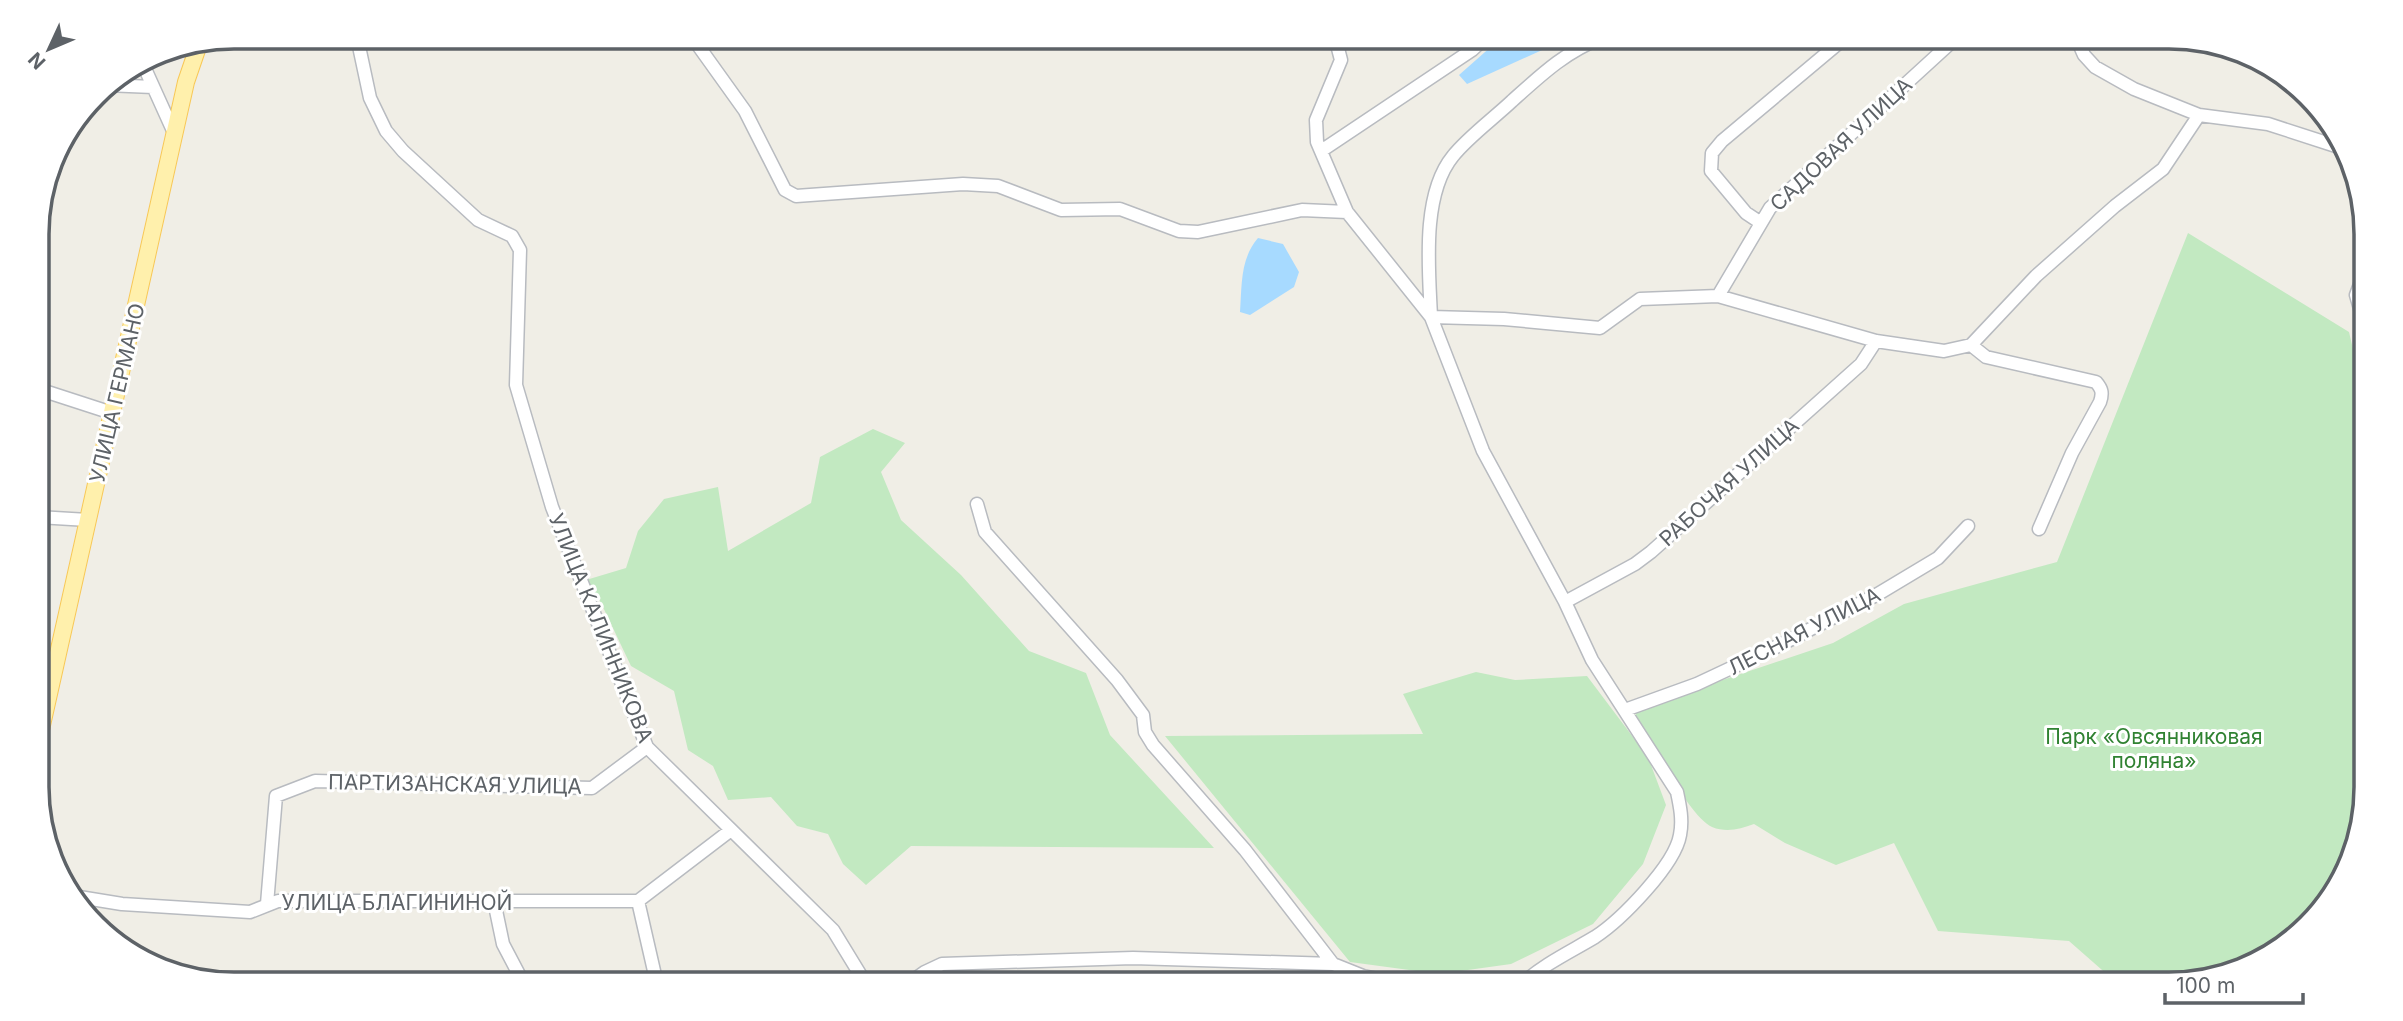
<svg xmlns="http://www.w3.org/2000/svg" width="2403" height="1021" viewBox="0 0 2403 1021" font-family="Inter,sans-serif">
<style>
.green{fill:#c2e9c1}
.water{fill:#a7daff}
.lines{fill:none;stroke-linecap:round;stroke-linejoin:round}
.minor-casing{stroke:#b8bbc0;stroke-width:15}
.major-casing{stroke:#f8c857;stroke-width:18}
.minor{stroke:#fff;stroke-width:12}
.major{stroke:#fff0ac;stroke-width:16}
.labels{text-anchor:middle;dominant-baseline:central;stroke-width:6;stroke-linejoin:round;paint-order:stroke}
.street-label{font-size:21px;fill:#5d6267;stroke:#fff}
.park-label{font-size:21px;fill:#308232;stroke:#fff}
.rim{fill:none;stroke:#5d6267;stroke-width:3.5}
</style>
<rect width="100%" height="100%" fill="#f0eee6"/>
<path class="green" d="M2188,233L2349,332L2365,400L2366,788L2351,862L2279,951L2182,984H2153L2149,976L2110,977L2069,941L1938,931L1894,843L1836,865L1785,843L1754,824C1740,829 1727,833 1712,827C1688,816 1648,735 1633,710L1833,643L1904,604L2057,562Z
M873,429L905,443L881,472L901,520L961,575L1029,651L1086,673L1110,735L1214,848L911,846L866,885L843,864L828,834L797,826L771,797L728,800L713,766L688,750L674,691L631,666L601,603L586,580L626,568L638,531L664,499L718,487L728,551L811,503L820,457Z
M1476,672L1515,680L1587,676L1648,757L1666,805L1643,864L1593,924L1511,964L1439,974L1350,962L1165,736L1423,734L1403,694Z"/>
<path class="water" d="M1502,37H1571L1467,84L1459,75Z
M1258,238L1283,244L1299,272L1294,287L1250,315L1240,312C1242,285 1240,259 1258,238Z"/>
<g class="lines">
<defs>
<path id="minor" d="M357,37L370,98L386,131L403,151L478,220L512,236L520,250L516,385L552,507L647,747L833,930L866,984
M692,37L745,111L785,190L796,196L963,184L998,186L1061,210L1120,209L1179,231L1198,232L1302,210L1347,212
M1335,37L1341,60L1316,120L1317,142L1347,212L1431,317L1483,451L1565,602L1592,660L1677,792C1680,806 1683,820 1680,835C1675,865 1621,920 1595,937C1570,952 1544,964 1522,984
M1603,37C1565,52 1542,74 1512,101C1494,118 1467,138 1453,156C1421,195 1429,270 1431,317L1504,319L1600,328L1640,299L1718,296L1876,341L1944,351L1971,345L1986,357L2096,382C2102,389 2103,393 2100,402L2072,453L2039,529
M2076,37L2084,55L2095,67L2134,89L2199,115L2268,124L2339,147
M142,62L175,135
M106,85L153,87
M1321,151L1472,50L1486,37
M1761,223L1746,213L1711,171L1712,153L1722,141L1846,37
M2365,271L2356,295L2365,326
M1718,296L1770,208L1957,37
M1971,345L2036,276L2115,206L2163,169L2199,115
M38,389L112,413
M977,504L985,532L1117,680L1143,715L1145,732L1153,745L1245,850L1333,964
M38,517L88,520
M1565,602L1635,564L1651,552L1861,364L1876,341
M1625,710L1697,684L1780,645L1878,594L1938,558L1968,526
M73,896L122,904L250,912L278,901H638L657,984
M494,901L503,944L524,984
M638,901L731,830
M267,904L276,796L315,781L592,788L647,747
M1828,982L1829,984
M908,984L925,972L942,964L1133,958L1333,964L1363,976L1403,984
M1468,984L1490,981L1505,984"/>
<path id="major" d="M38,743L186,82L199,44"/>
</defs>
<use href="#minor" class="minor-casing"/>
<use href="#major" class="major-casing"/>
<use href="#minor" class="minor"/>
<use href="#major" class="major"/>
</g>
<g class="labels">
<g class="street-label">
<text transform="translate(1841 144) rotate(-43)">САДОВАЯ УЛИЦА</text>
<text transform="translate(117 393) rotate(-77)">УЛИЦА ГЕРМАНО</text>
<text transform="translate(1729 482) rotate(-42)">РАБОЧАЯ УЛИЦА</text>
<text transform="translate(601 628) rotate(68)">УЛИЦА КАЛИННИКОВА</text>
<text transform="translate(1804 631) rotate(-27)">ЛЕСНАЯ УЛИЦА</text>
<text transform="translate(455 784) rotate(1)">ПАРТИЗАНСКАЯ УЛИЦА</text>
<text x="397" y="902">УЛИЦА БЛАГИНИНОЙ</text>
</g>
<g class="park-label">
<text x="2154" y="736">Парк «Овсянниковая<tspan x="2154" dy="24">поляна»</tspan></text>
</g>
</g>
<path d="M0 0H2403V1021H0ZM234 49H2169A185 185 0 0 1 2354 234V787A185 185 0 0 1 2169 972H234A185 185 0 0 1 49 787V234A185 185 0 0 1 234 49Z" fill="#fff" fill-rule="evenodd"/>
<path class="rim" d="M234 49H2169A185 185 0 0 1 2354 234V787A185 185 0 0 1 2169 972H234A185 185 0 0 1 49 787V234A185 185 0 0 1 234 49Z"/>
<g transform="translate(49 49) rotate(226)" stroke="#ffffff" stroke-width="5" paint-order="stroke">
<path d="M0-5L12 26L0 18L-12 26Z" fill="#5d6267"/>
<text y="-10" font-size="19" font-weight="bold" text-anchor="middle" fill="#5d6267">N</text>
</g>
<path d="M2165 993v10h138v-10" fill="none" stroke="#5d6267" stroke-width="3.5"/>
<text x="2176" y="993" font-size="21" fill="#5d6267" stroke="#ffffff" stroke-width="5" paint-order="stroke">100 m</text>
</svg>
